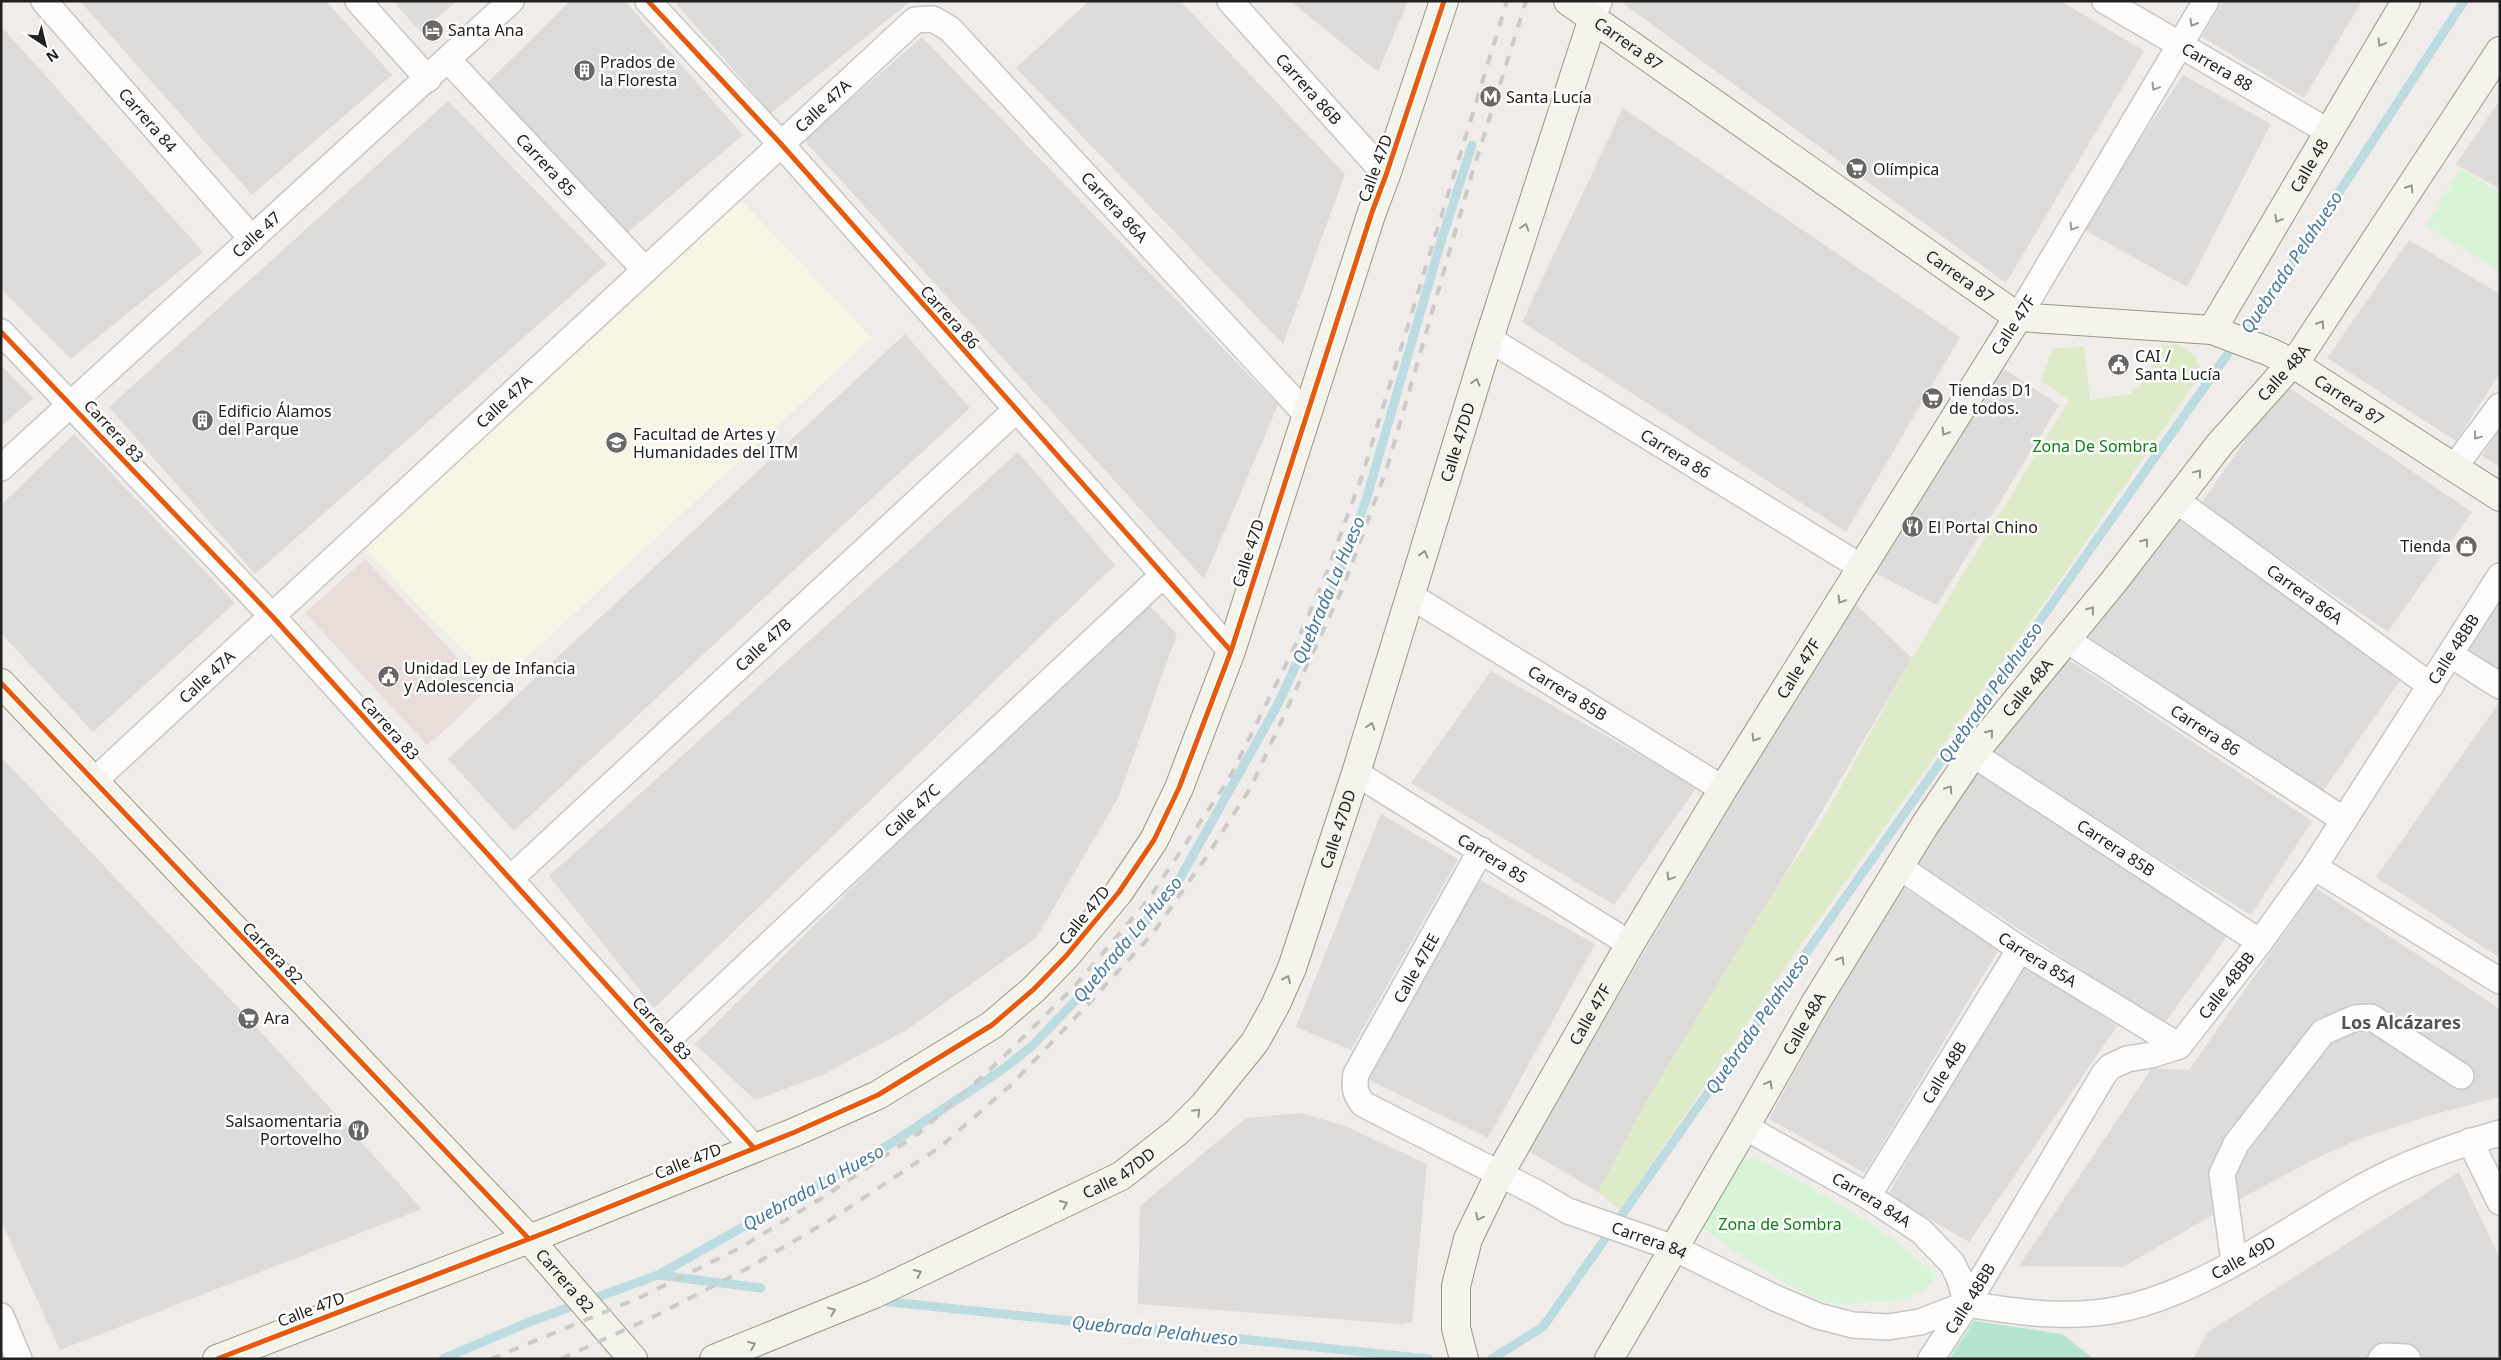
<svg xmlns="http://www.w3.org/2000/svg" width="2501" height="1360" viewBox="0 0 2501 1360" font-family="'Noto Sans',sans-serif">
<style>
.residential{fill:#dedcdb}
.education{fill:#f8f5e5}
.military{fill:#e9ddd9}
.grass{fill:#deebc9}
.park{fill:#d8f4d6}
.pitch{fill:#b5e5ce}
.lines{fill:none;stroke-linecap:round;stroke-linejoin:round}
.stream{stroke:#bddce1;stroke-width:9}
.street-casing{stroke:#c8c7c5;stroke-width:28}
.secondary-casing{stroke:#999880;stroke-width:30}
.street{stroke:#fdfcfc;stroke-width:25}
.secondary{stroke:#f4f4ec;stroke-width:28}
.rail{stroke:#cbcbca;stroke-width:4;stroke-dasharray:10 10;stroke-linecap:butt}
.cycleway-casing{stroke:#fff;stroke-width:8}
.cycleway{stroke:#e8590c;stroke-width:5}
.oneway{stroke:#9a9999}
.oneway2{stroke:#959591}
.labels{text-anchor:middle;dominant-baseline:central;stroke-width:5;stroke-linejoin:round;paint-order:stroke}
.poi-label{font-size:16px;fill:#212121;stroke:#fff;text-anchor:start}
.street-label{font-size:16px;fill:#212121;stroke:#fff}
.park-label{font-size:16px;fill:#0c810e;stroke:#fff}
.water-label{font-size:18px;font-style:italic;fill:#4679a1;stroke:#fff}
.neighbourhood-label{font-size:18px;font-weight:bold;fill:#545454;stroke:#fff}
</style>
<rect width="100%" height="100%" fill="#efece9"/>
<path class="residential" d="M80,1H326L392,75L252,195Z
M393,1H457L420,31Z
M570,1H625L743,135L628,232L487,83Z
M674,1H911L771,113Z
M1089,1H1180L1345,174L1283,344L1016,68Z
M1290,1H1408L1378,72Z
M2061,1L2144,51L2006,283L1621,2Z
M2223,1H2362L2304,98L2202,37Z
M1,26L203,252L71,359L1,289Z
M922,37L1278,405L1204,579L804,140Z
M2183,75L2271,124L2187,287L2081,228Z
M2500,100V189L2456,164Z
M448,101L607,264L255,574L109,407Z
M1623,108L1960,337L1846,532L1522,322Z
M2409,240L2500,294V373L2456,441L2327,358Z
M905,334L970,408L766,596L514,831L448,759Z
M1,365L33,398L1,427Z
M1998,365L2059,405L1937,605L1875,573Z
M2284,384L2472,512L2388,632L2201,504Z
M2500,429V467L2482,456Z
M74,434L235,603L93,732L1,633V505Z
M1018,452L1115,565L654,1008L549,876Z
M2180,521L2401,679L2323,791L2087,639Z
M1846,595L1912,658L1598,1192L1527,1150L1850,604Z
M2500,599V673L2464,652Z
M1147,603L1177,634L1119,796L1036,938L905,1031L820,1076L755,1100L695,1044L880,860Z
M2068,659L2312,821L2251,915L1987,752Z
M1491,671L1697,787L1614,905L1411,783Z
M2500,701V958L2376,877Z
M1,757L248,1018L422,1209L60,1350L1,1221Z
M1972,770L2230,932L2164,1024L1918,863Z
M1381,814L1458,859L1351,1050L1296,1027Z
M1477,878L1595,944L1488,1138L1367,1079Z
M1897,884L1999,949L1865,1173L1769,1119Z
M2316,888L2500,1009V1097L2428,1116L2357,1140L2311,1161L2242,1198L2123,1267L2019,1266L2152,1068L2189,1070Z
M2020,960L2117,1026L1969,1242L1888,1195Z
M1301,1113L1345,1126L1427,1164L1412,1322L1400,1324L1138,1304L1140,1206L1246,1118Z
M2459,1172L2500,1259V1359H2193L2208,1332Z"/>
<path class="education" d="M735,194L872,338L499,683L429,617L366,549Z"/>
<path class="military" d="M365,559L487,689L455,721L427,745L305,613Z"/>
<path class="grass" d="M2177,344L2195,356L2202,372L2053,590L1793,956L1620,1210L1598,1192L1647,1100L1758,917L1825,815L1912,658L2069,400L2041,381L2052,349L2084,346L2090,400L2131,394L2151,374L2154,347Z"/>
<path class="park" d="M2461,169L2500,193V272L2426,225Z
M1756,1158C1815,1189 1889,1230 1937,1276C1921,1297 1902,1301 1877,1302C1864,1302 1848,1306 1835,1303C1793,1294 1735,1252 1701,1226L1738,1159Z"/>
<path class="pitch" d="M1974,1321L2062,1334L2094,1359H1949Z"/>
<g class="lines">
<path class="stream" d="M658,1275L761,1288
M881,1301L1429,1359
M443,1359L529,1322L658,1275L892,1143L1003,1069L1032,1046L1106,969L1175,887L1277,706L1340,571L1366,500L1439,248L1472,145
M1491,1359L1543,1327L2312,234L2464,1"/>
<defs>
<g id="street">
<path id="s1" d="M44,1L252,239"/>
<path d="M358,1L428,79"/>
<path d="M648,1L781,144L1231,651"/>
<path id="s2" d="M1230,1L1386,175"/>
<path id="s3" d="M2105,1L2329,132"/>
<path d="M1593,18L1599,1"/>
<path id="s4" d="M449,61L645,270"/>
<path d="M2018,317L2206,1"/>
<path d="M1,332L272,616L753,1147"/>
<path id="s5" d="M1489,339L1861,567"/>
<path d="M2455,466L2500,406"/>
<path id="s6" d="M1,468L511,1"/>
<path id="s7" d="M2177,501L2431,686"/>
<path id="s8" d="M1411,596L1723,789"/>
<path id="s9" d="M2067,640L2344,820"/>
<path d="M2451,655L2500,686"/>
<path id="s10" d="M1973,754L2260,942"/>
<path id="s11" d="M1356,773L1630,944"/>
<path id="s12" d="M93,782L915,20L933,19L950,29L1306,414"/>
<path id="s13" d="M1481,850L1356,1074C1354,1087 1355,1094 1363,1104L1537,1193L1568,1211L1674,1248L1775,1298L1818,1316L1853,1325L1888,1327L1920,1322L1967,1304"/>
<path id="s14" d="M1898,866L2020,949L2179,1046"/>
<path d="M2314,867L2500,981"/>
<path id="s15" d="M510,879L1016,410"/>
<path id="s16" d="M661,1046L1163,575"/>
<path id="s17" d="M1745,1127L1868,1196L1921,1231L1952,1263L1959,1277L1967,1304"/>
<path d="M2470,1141L2500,1202"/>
<path id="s18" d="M1868,1196L2020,949"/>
<path d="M2234,1262L2222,1174L2236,1144L2323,1032L2355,1018L2371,1017L2461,1076"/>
<path id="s19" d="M1967,1304C2017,1312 2069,1320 2121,1309C2206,1291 2290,1227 2366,1185C2408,1162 2454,1146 2500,1133"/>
<path d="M1,1316L19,1359"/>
<path id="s20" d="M1931,1359L1967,1304L2104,1074L2110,1067L2127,1059L2151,1055L2179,1046L2260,942L2314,867L2500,576"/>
<path d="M2381,1359L2384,1356L2406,1357L2408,1359"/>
</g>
<g id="secondary">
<path id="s21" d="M1568,1L2018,317L2212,330L2270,352L2292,363L2500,497"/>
<path id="s22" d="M2212,330L2406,1"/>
<path id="s23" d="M1,683L529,1239L633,1359"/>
<path d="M217,1359L547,1232L795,1132L878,1095L992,1025L1034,989L1066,956L1119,892L1154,840L1179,788L1231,651L1372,212L1386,175L1444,1"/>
<path id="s24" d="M714,1359L874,1294L1121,1176L1177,1132L1204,1105L1255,1042L1275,1006L1292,968L1356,773L1489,339L1593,18"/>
<path id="s25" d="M1464,1359L1456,1328V1286L1468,1239L1500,1173L1630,944L1723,789L2018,317"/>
<path id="s26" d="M1609,1359L1745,1127L1816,1002L1925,825L1973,754L2115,580L2219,445L2302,352L2500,51"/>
</g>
</defs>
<use href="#street" class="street-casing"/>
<use href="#secondary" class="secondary-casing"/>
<use href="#street" class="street"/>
<use href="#secondary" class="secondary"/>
<path class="rail" d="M491,1359L641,1297L738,1249L822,1198L919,1133L996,1064L1074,987L1148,900L1229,779L1295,646L1325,577L1362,476L1507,1
M561,1359L657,1315L748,1268L835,1217L940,1147L1011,1085L1091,1001L1153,933L1207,856L1251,787L1344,585L1387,468L1471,177L1526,1"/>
<defs>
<path id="cycleway" d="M648,1L781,144L1231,651
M1,332L272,616L753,1147
M1,683L529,1239
M217,1359L547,1232L795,1132L878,1095L992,1025L1034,989L1066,956L1119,892L1154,840L1179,788L1231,651L1372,212L1386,175L1444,1"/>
</defs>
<use href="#cycleway" class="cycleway-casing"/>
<use href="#cycleway" class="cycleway"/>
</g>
<defs><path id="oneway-chevron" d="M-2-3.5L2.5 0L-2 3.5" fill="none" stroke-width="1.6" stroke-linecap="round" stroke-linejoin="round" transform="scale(1.25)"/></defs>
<g class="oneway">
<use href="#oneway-chevron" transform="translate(2193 23) rotate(120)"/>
<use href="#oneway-chevron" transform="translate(2155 87) rotate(121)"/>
<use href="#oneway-chevron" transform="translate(2073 227) rotate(121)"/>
<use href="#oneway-chevron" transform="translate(2477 436) rotate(127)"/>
</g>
<g class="oneway2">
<use href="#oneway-chevron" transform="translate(2381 43) rotate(121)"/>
<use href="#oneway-chevron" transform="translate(2410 188) rotate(-57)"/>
<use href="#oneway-chevron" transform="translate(2278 219) rotate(119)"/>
<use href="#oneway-chevron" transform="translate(1525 227) rotate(-72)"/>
<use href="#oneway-chevron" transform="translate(2321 324) rotate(-57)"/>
<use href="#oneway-chevron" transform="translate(1476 382) rotate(-73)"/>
<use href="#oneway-chevron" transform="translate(1945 432) rotate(122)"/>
<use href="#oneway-chevron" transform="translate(2198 473) rotate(-53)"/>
<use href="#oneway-chevron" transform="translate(2145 542) rotate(-52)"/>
<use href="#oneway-chevron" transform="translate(1424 554) rotate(-73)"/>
<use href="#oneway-chevron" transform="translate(1841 600) rotate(122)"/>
<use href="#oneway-chevron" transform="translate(2091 610) rotate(-51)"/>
<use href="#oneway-chevron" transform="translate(1371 726) rotate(-73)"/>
<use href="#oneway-chevron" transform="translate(1990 733) rotate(-51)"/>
<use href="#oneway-chevron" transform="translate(1755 738) rotate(122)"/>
<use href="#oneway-chevron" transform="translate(1949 789) rotate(-56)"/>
<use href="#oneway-chevron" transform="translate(1670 877) rotate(121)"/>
<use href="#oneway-chevron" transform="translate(1841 960) rotate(-59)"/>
<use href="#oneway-chevron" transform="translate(1287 979) rotate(-66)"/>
<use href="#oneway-chevron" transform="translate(1769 1084) rotate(-61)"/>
<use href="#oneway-chevron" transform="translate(1197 1112) rotate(-46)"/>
<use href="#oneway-chevron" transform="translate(1064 1204) rotate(-25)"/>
<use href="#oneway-chevron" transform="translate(1479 1217) rotate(116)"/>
<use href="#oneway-chevron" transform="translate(918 1273) rotate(-25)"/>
<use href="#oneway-chevron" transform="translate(832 1311) rotate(-22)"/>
<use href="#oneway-chevron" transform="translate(752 1345) rotate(-22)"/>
</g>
<defs>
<symbol id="hotel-disc" viewBox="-11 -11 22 22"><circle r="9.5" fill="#696867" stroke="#fff"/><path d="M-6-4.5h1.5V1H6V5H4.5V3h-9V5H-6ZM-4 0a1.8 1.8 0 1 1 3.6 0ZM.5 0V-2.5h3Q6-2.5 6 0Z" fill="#fff"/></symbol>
<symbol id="building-disc" viewBox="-11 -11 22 22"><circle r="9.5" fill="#696867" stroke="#fff"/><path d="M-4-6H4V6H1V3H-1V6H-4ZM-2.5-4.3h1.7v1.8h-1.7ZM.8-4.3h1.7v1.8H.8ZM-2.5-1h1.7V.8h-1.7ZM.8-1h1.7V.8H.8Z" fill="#fff"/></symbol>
<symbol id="metro-disc" viewBox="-11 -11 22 22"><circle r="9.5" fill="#696867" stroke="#fff"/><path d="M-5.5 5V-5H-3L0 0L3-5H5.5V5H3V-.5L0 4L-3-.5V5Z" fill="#fff"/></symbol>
<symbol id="supermarket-disc" viewBox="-11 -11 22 22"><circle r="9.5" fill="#696867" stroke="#fff"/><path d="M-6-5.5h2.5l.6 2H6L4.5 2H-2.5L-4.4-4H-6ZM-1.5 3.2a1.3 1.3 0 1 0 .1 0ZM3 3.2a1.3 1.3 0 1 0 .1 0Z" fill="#fff"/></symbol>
<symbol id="civic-disc" viewBox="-11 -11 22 22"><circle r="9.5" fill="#696867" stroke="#fff"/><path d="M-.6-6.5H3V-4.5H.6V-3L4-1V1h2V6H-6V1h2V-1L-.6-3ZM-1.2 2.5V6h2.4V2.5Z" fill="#fff"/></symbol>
<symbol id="university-disc" viewBox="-11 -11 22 22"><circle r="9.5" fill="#696867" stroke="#fff"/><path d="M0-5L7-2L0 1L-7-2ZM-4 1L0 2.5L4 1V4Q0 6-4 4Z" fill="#fff"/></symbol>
<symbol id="restaurant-disc" viewBox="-11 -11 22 22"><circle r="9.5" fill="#696867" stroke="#fff"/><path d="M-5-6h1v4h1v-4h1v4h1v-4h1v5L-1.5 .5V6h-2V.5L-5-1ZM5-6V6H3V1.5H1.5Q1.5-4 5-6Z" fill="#fff"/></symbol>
<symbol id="shop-disc" viewBox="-11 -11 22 22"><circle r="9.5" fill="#696867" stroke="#fff"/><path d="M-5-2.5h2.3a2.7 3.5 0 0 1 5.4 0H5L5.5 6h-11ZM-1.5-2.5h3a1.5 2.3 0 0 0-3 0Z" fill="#fff"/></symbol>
</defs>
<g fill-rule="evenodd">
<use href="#hotel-disc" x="420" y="18" width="25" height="25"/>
<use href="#building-disc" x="572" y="58" width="25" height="25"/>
<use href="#metro-disc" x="1478" y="84" width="25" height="25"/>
<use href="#supermarket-disc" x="1844" y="156" width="25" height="25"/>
<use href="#civic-disc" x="2106" y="352" width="25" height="25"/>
<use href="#supermarket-disc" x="1920" y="386" width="25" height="25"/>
<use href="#building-disc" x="190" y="408" width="25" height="25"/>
<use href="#university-disc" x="604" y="430" width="25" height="25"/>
<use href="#restaurant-disc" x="1900" y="514" width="25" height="25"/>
<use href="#shop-disc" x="2454" y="534" width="25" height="25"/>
<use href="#civic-disc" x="376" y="664" width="25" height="25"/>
<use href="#supermarket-disc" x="236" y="1006" width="25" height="25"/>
<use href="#restaurant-disc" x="346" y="1118" width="25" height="25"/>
</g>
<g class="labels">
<g class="poi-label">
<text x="448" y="30">Santa Ana</text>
<text x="600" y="62">Prados de<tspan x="600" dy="18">la Floresta</tspan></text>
<text x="1506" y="97">Santa Lucía</text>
<text x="1873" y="169">Olímpica</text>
<text x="2135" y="356">CAI /<tspan x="2135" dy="18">Santa Lucía</tspan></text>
<text x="1949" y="390">Tiendas D1<tspan x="1949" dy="18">de todos.</tspan></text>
<text x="218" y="411">Edificio Álamos<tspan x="218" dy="18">del Parque</tspan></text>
<text x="633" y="434">Facultad de Artes y<tspan x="633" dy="18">Humanidades del ITM</tspan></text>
<text x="1928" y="527">El Portal Chino</text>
<text x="2451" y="546" text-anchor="end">Tienda</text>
<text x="404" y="668">Unidad Ley de Infancia<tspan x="404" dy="18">y Adolescencia</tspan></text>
<text x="264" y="1018">Ara</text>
<text x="342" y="1121" text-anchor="end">Salsaomentaria<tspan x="342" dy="18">Portovelho</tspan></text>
</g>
<g class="street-label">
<text stroke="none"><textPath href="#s21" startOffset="74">Carrera 87</textPath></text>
<text stroke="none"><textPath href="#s3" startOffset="130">Carrera 88</textPath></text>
<text stroke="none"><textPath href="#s2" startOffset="118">Carrera 86B</textPath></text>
<text stroke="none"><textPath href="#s12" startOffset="995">Calle 47A</textPath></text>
<text stroke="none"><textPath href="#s1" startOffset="158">Carrera 84</textPath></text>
<text stroke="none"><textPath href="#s4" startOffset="142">Carrera 85</textPath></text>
<text stroke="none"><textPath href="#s22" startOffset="191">Calle 48</textPath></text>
<text transform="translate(1375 168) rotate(-70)">Calle 47D</text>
<text stroke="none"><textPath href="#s12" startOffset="1401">Carrera 86A</textPath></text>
<text stroke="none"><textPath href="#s6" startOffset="346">Calle 47</textPath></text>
<text stroke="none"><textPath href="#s21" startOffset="479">Carrera 87</textPath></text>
<text transform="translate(950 317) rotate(48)">Carrera 86</text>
<text transform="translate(2013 325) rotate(-57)">Calle 47F</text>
<text stroke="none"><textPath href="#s26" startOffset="1198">Calle 48A</textPath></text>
<text stroke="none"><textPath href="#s21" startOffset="899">Carrera 87</textPath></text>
<text stroke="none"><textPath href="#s12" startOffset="560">Calle 47A</textPath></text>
<text transform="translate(114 431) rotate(47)">Carrera 83</text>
<text stroke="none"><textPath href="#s24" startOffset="1271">Calle 47DD</textPath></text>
<text stroke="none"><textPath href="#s5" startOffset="219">Carrera 86</textPath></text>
<text transform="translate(1248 553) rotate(-72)">Calle 47D</text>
<text stroke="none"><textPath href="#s7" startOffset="158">Carrera 86A</textPath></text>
<text stroke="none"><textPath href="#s15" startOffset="345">Calle 47B</textPath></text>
<text stroke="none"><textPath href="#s20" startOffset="898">Calle 48BB</textPath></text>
<text stroke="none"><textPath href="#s25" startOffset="782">Calle 47F</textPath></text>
<text stroke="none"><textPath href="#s12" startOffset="155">Calle 47A</textPath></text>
<text stroke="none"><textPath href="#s26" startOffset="792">Calle 48A</textPath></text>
<text stroke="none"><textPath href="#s8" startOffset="184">Carrera 85B</textPath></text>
<text transform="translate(390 728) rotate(48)">Carrera 83</text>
<text stroke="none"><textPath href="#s9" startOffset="165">Carrera 86</textPath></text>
<text stroke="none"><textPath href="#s16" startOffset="344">Calle 47C</textPath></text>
<text stroke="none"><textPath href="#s24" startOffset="866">Calle 47DD</textPath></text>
<text stroke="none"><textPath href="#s10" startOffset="171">Carrera 85B</textPath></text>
<text stroke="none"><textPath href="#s11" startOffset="161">Carrera 85</textPath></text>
<text transform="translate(1084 915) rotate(-51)">Calle 47D</text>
<text transform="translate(273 953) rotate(46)">Carrera 82</text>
<text stroke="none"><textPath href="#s14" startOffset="168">Carrera 85A</textPath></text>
<text transform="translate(1416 968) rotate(-61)">Calle 47EE</text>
<text stroke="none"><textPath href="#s20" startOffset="492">Calle 48BB</textPath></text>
<text stroke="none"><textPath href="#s25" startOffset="378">Calle 47F</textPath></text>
<text stroke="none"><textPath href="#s26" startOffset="388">Calle 48A</textPath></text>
<text transform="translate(662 1028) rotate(48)">Carrera 83</text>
<text stroke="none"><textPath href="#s18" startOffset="145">Calle 48B</textPath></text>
<text transform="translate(688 1161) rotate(-22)">Calle 47D</text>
<text stroke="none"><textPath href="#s24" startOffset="446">Calle 47DD</textPath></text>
<text stroke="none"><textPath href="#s17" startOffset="146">Carrera 84A</textPath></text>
<text stroke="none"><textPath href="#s13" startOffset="606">Carrera 84</textPath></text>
<text stroke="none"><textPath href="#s19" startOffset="288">Calle 49D</textPath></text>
<text stroke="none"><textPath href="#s23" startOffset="822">Carrera 82</textPath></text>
<text stroke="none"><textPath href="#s20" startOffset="72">Calle 48BB</textPath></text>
<text transform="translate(311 1309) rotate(-21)">Calle 47D</text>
</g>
<g class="park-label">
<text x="2095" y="446">Zona De Sombra</text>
<text x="1780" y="1224">Zona de Sombra</text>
</g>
<g class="water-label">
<text transform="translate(2291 262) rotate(-56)">Quebrada Pelahueso</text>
<text transform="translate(1328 590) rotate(-67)">Quebrada La Hueso</text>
<text transform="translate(1990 692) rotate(-55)">Quebrada Pelahueso</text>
<text transform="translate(1127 939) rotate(-50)">Quebrada La Hueso</text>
<text transform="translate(1757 1023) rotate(-55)">Quebrada Pelahueso</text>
<text transform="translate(813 1187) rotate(-29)">Quebrada La Hueso</text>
<text transform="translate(1155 1330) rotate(6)">Quebrada Pelahueso</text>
</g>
<g class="neighbourhood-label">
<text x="2401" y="1022">Los Alcázares</text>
</g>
</g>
<rect width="2501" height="1360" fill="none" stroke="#212121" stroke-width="5"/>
<g transform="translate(45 45) rotate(145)" stroke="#ffffff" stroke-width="4" paint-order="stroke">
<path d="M0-4L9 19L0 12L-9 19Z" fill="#212121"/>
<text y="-8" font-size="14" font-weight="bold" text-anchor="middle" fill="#212121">N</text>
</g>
</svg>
